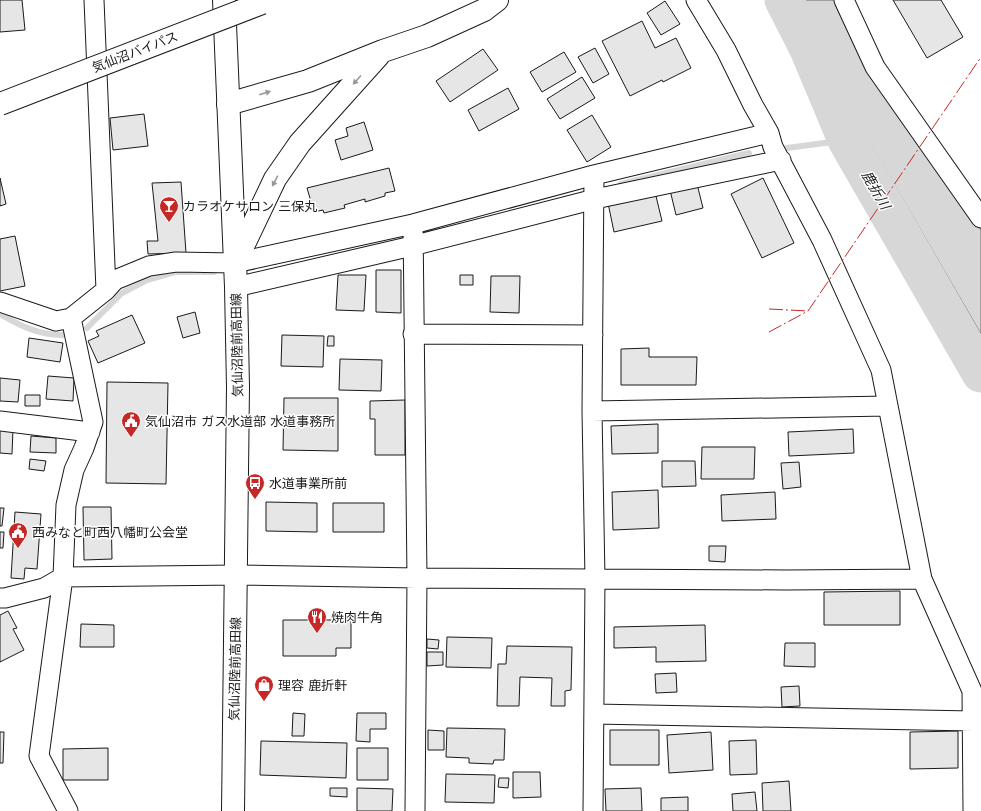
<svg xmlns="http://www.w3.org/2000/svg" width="981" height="811" viewBox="0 0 981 811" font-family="'DejaVu Sans','Noto Sans JP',sans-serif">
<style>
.water{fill:#d7d7d7;stroke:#6a6a6a}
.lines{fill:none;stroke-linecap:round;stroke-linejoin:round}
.stream{stroke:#d7d7d7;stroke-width:6}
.river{stroke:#d7d7d7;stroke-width:39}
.building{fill:#e6e6e6;stroke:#1a1a1a}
.street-casing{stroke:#1a1a1a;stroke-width:21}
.primary-casing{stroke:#1a1a1a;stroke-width:24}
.highway-casing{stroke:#1a1a1a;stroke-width:24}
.street{stroke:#fff;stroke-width:19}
.primary{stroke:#fff;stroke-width:22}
.highway{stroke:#fff;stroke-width:22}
.highway-bridge-casing{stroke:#1a1a1a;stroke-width:24;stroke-linecap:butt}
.highway-bridge{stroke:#fff;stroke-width:22}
.power{stroke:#c62828;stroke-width:1;stroke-dasharray:14 3 2 3;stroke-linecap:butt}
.oneway{fill:#989898}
.labels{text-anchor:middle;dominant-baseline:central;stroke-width:3;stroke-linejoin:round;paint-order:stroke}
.street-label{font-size:13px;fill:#1a1a1a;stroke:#fff}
.poi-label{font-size:13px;fill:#1a1a1a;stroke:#fff;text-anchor:start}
.water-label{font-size:14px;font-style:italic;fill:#1a1a1a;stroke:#fff}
</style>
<rect width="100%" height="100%" fill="#fff"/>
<path class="water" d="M792,0H842L892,98L981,230V334L825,65Z"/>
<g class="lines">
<path class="stream" d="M787,148L847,140
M621,184L749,153
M0,314C21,326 38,335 63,335
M87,328L122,293L147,280L175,272H214"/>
<path class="river" d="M784,0L809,49L847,140L981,373"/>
</g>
<path class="building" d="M0,0H22L25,30L0,32Z
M893,0H941L963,37L927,58Z
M665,1L680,24L661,35L647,13Z
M642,21L655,48L676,38L691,68L663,82L662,80L630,96L602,41Z
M595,48L609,74L593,83L578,57Z
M483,49L498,70L450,102L436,81Z
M564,52L576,72L542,92L530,72Z
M582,77L595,98L560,119L547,99Z
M508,88L519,109L479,131L468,110Z
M144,114L148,146L113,150L110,118Z
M592,115L611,147L587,162L567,130Z
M364,122L373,150L341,160L335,140L348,136L346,128Z
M389,168L395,191L385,193V196L365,202V199L344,205L345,208L324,213L323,210L314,212L307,188Z
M0,178L6,204L0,206Z
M763,178L794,243L762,258L731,194Z
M181,182L186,253L148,254L147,241H158L152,183Z
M697,184L703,208L676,215L670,190Z
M655,192L662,221L614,232L608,203Z
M15,236L25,286L0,291V239Z
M376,270H401V313L376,312Z
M338,275H366L364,311L336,310Z
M460,275H473V285H460Z
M491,276H520L519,313L490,312Z
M195,312L200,333L183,338L177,317Z
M132,315L145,343L98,363L88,341L99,336L96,331Z
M282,335L324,336L323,367L281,366Z
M328,336H334V346H327Z
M29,338L63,343L60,362L27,357Z
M649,348V357H697L696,385H621V349Z
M340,359L382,360L381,391L339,390Z
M48,376L74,378L73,401L46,399Z
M0,378L20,380L18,402L0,401Z
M107,382L168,383L166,484L106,483Z
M25,395H40V406H25Z
M284,398H338V451L283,450Z
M405,400V455H375V419H370V401Z
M658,424V453L612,454L611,426Z
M0,429H13L12,454L0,453Z
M853,429L854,453L789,456L788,432Z
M31,436L56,438V453L30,452Z
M702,447H755L754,479H701Z
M30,459L46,461L44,471L29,469Z
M662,461H695L696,486L662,487Z
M799,462L801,487L783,489L781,463Z
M658,490L659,528L613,530L612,492Z
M775,492L776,519L722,521L721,495Z
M266,502L317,503V532L266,531Z
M333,503H384V532H333Z
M83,507H111L112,559L84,560Z
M0,508H4L2,526H0Z
M15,512L41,514L37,569L25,568L24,579L11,578Z
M0,532H4L3,548H0Z
M709,546H726L725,562L709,561Z
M900,591V625H824V592Z
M8,611L17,628L13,629L24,650L0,662V615Z
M283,620H351V648H336V656H283Z
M81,624L114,625V647H80Z
M705,625L706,661L656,662V647L614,648V627Z
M447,637L492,638L491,668L446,667Z
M427,639L439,640L438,649L427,648Z
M785,643H815V667L784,666Z
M507,646L572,647L571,690L565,691V706H551L552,678L520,677L519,706H497L498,664H506Z
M427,652H443V665L427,666Z
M676,673L677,692L656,693L655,674Z
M799,686L800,706L782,707L781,687Z
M293,713L305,714L304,736H292Z
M357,713H386V729H370V742L356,741Z
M447,728L505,729L504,760H494L493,764L469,763V758L446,757Z
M428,730L444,731V750H428Z
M610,730H659V765H610Z
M958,731V768L910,769V732Z
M0,732H4L3,763H0Z
M711,732L713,770L669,773L667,735Z
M756,740L757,774L730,775L729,741Z
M261,741L347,743L346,778L260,775Z
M108,748V780H63V749Z
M357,748H388V780H357Z
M513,772H540L541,797L513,798Z
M446,774L495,775L494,803L445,802Z
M499,778H509L508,788L498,787Z
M789,781L791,811H763L762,783Z
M330,788H347V797L330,796Z
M357,788L393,789L392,811H357Z
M641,788L642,811H606L605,789Z
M755,792L757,811H733L732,794Z
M688,797V811H661V798Z"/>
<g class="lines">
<defs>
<path id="street" d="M94,0L106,290
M696,0L726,50L753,105L769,133L773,147L822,240L881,370L922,579L972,691L973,811
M844,0L875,67L981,218
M413,224L417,578L415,811
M236,287L412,246L595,199L781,160
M0,302L56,321L71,318L106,290L115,280L149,266L176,262L235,263L413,224L594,175L769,133
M413,334L593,335
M592,411L888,406
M0,421L90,432
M0,598H5L44,588L63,577L237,575L417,578L786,580L922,579
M594,714L973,721
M68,811L39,756L63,577L66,505L74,470L84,448L93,422L71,318
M593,811L595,579L592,411L594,175"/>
<path id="primary" d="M224,0L236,287L238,387L233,811"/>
<path id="highway" d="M228,104L308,81L383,51L427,36L484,10L497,0
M235,263L275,179L300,143L379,55"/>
</defs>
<use href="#street" class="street-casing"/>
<use href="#primary" class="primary-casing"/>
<use href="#highway" class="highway-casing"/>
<use href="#street" class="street"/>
<use href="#primary" class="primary"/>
<use href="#highway" class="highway"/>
<defs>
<path id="highway-bridge" d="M0,104L262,3"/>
</defs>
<use href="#highway-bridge" class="highway-bridge-casing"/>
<use href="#highway-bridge" class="highway-bridge"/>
<path class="power" d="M769,309L808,311
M769,332L808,311L981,57"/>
</g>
<defs><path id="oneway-solid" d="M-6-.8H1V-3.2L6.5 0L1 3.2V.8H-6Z"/></defs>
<g class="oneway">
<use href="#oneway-solid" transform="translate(357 80) rotate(132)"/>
<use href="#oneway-solid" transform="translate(265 93) rotate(-17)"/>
<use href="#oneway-solid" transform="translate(275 181) rotate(118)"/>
</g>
<defs>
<symbol id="bar-pin" viewBox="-11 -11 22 30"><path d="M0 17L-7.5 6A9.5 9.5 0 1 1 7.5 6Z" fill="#c62828" stroke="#fff"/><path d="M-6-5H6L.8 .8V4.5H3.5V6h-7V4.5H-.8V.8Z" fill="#fff"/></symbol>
<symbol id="civic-pin" viewBox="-11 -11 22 30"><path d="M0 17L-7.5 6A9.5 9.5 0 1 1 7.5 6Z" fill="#c62828" stroke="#fff"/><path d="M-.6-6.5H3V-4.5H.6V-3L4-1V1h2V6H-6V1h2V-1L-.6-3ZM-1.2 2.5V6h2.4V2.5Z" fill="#fff"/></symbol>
<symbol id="bus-pin" viewBox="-11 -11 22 30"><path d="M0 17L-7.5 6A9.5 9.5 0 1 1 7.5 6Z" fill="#c62828" stroke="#fff"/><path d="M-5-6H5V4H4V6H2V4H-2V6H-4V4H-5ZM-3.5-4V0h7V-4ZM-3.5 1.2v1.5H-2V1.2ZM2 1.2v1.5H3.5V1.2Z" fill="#fff"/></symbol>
<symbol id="restaurant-pin" viewBox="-11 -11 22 30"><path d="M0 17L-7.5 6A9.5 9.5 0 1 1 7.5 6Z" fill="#c62828" stroke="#fff"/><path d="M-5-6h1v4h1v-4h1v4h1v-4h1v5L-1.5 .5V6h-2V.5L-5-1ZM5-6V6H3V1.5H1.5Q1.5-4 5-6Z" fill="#fff"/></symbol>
<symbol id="shop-pin" viewBox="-11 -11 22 30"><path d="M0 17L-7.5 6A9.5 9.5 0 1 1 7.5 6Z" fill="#c62828" stroke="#fff"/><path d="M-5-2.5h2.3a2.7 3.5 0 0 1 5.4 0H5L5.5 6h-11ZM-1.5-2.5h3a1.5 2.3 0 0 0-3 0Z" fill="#fff"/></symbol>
</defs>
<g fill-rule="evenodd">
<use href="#bar-pin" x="158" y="195" width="22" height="30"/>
<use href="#civic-pin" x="120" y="410" width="22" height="30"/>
<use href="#bus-pin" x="244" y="472" width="22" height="30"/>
<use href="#civic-pin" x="7" y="521" width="22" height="30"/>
<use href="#restaurant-pin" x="306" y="606" width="22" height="30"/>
<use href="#shop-pin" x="253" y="674" width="22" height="30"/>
</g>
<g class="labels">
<g class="street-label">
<text transform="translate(135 52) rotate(-21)">気仙沼バイパス</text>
<text transform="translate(237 345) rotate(-91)">気仙沼陸前高田線</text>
<text transform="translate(235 669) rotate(-89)">気仙沼陸前高田線</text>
</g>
<g class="poi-label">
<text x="183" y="206">カラオケサロン 三保丸</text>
<text x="145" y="421">気仙沼市 ガス水道部 水道事務所</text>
<text x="269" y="483">水道事業所前</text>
<text x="32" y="532">西みなと町西八幡町公会堂</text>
<text x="331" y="617">焼肉牛角</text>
<text x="278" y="685">理容 鹿折軒</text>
</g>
<g class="water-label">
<text transform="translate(876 190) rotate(60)">鹿折川</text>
</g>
</g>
</svg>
